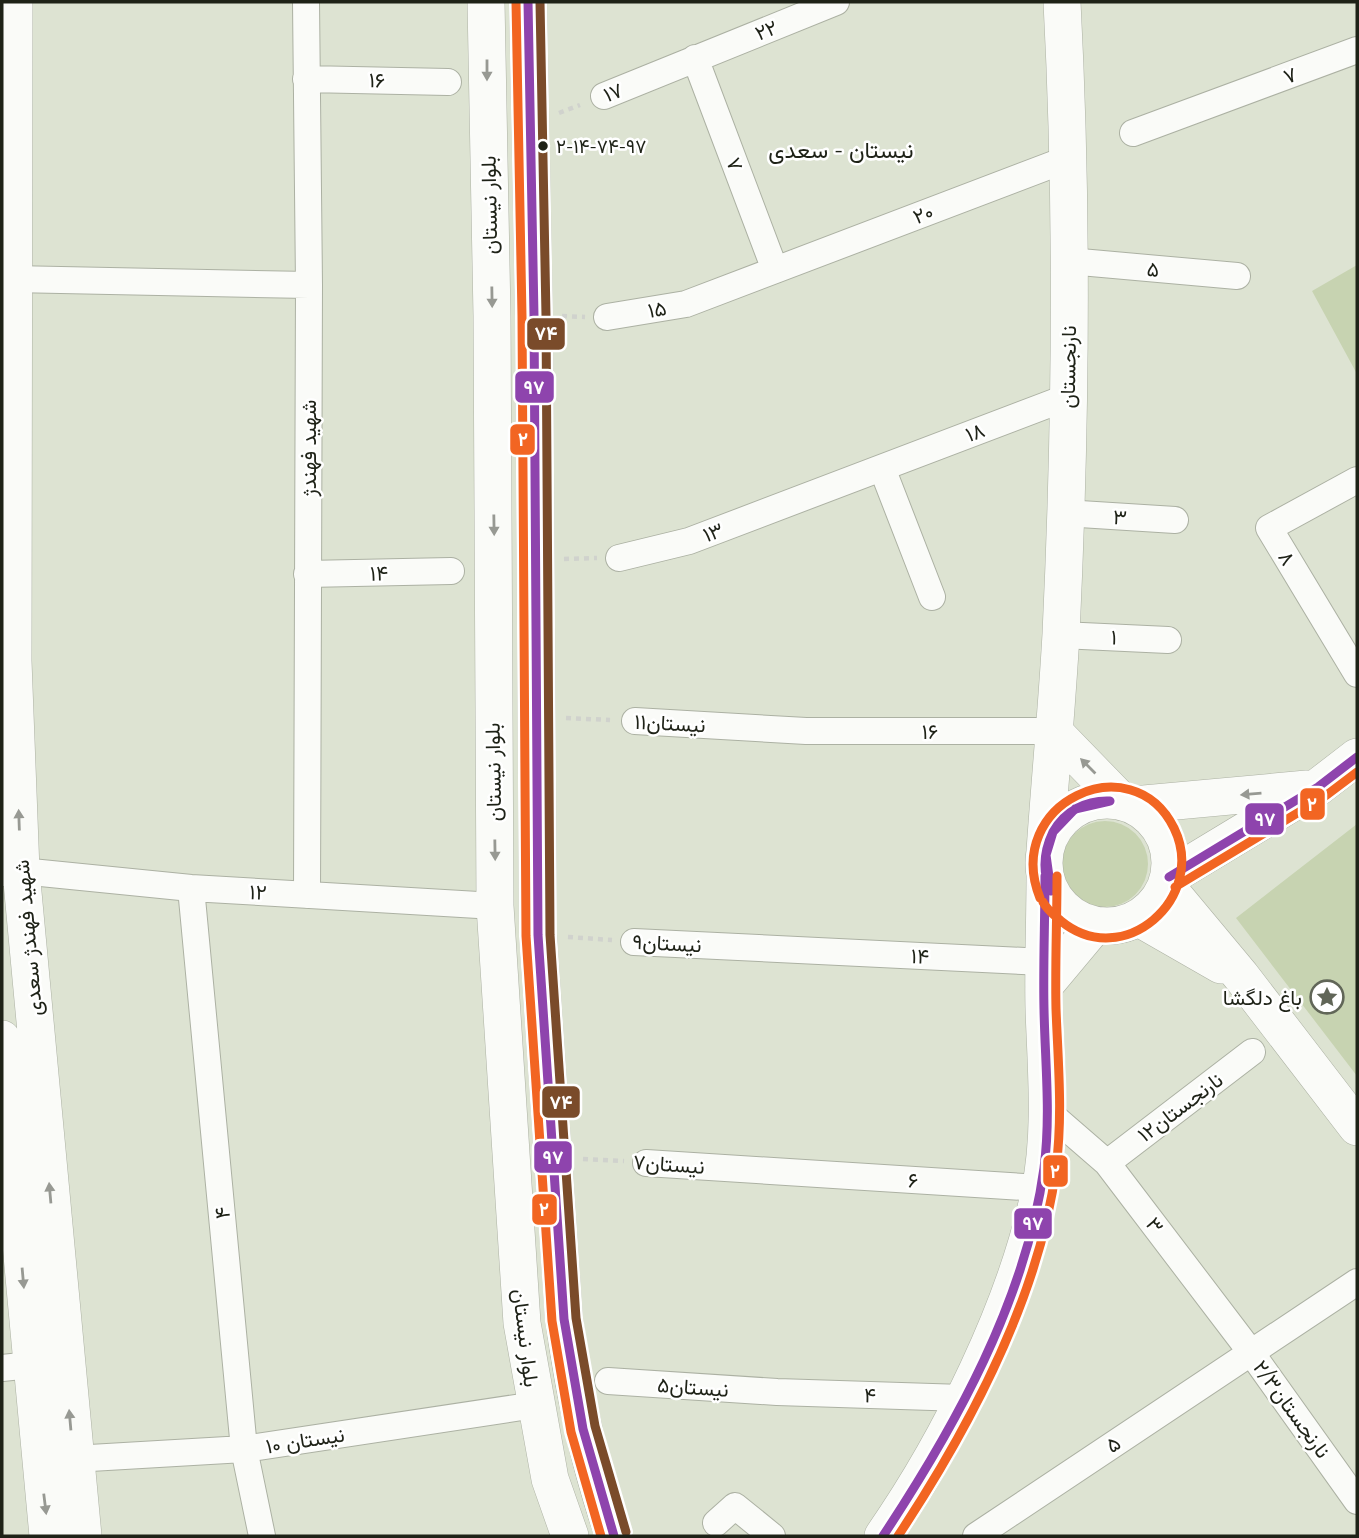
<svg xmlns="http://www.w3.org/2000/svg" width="1359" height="1538" viewBox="0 0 1359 1538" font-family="Montserrat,Vazirmatn,sans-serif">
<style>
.green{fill:#c7d3b1}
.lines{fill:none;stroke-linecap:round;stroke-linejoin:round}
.street-casing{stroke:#acb1a3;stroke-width:28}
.secondary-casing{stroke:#acb1a3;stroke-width:38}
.path{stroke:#d0d2cd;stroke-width:4.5;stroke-dasharray:5 5;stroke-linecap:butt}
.street{stroke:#fafbf8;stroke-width:26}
.secondary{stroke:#fafbf8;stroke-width:37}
.bus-1-casing{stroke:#fff;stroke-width:14}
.bus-2-casing{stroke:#fff;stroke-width:14}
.bus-3-casing{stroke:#fff;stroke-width:14}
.bus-1{stroke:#8e44ad;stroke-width:9}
.bus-2{stroke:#f26522;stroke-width:9}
.bus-3{stroke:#7a4b2a;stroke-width:9}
.oneway{fill:#979993}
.bus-dot{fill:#1e2217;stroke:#fff;stroke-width:2.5}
.labels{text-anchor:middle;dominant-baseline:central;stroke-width:5;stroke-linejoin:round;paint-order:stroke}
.bus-label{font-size:19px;fill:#1e2217;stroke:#fff;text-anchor:start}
.street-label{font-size:21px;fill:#1e2217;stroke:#fff}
.poi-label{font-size:21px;fill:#1e2217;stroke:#fff;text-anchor:end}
.neighbourhood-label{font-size:23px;fill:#1e2217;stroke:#fff}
.line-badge{stroke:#fff;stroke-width:2.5}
.badge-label{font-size:19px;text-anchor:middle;font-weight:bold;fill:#fff}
</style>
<rect width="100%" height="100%" fill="#dde3d2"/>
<path class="green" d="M1357,265V374L1312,291Z
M1062 864a43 43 0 1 1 86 0a43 43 0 1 1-86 0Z
M1357,824V1076L1236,918Z"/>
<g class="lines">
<defs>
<path id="street" d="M306,2L309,285L307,895
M695,58L775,270
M306,79L448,82
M604,96L836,2
M1133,133L1357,50
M1069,261L1237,276
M12,279L309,285
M607,317L686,304L1070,158
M882,468L932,597
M1357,480L1269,528L1357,674
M1064,513L1175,520
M619,558L689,541L1068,397
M307,574L451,571
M1061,635L1168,640
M635,721L806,731H1053
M2,873L21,871L191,888L495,906
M191,888L244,1449L262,1536
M634,942L1044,962
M1047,1111L1107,1163L1250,1351L1357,1501
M646,1163L1040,1188
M1107,1163L1252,1052
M2,1368L31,1365
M608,1381L777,1392L963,1398
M73,1459L244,1449L535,1405
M716,1523L735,1506L772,1536
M976,1536L1357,1282"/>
<path id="secondary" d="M14,2L13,661L21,871L83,1536
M486,2L492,316L495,906L522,1323L550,1479L570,1536
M528,2L534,316L538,935L564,1319C574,1395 589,1464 614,1536
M1053,731L1122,802
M1044 863a63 63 0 1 1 126 0a63 63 0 1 1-126 0Z
M1133,805L1307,789
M1045,851C1050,779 1057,706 1061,634C1071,423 1073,212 1062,2
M1169,877L1318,787L1357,757
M1166,886L1241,976L1357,1127
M1139,918L1221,965
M1044,986L1095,925
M2,1039L48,1536
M883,1536C949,1441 1017,1304 1040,1190C1052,1131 1046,1069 1044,1009C1043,965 1045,921 1045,876"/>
</defs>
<use href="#street" class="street-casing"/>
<use href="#secondary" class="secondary-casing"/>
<path class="path" d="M559,113L580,105
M562,316L585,317
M564,559L597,558
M566,718L610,720
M568,937L612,940
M583,1159L624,1161"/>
<use href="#street" class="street"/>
<use href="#secondary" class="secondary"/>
<defs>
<path id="bus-1" d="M528,2L534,316L538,935L564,1319L583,1429L614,1536
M1053,832C1065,811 1086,800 1110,801
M1053,832L1075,809L1110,801
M1169,877L1318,787L1357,757
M1051,891C1042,872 1044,851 1053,832
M1051,891L1046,855L1053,832
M883,1536C955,1427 1026,1300 1044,1168C1051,1115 1045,1062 1044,1009C1043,965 1045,920 1045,876"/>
<path id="bus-2" d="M516,2L522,316L526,936L552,1321L571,1432L601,1536
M1175,887L1324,797L1357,772
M1040,898C1002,803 1132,743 1174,828C1208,898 1123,972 1061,921C1054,915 1047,910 1043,902
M898,1536C968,1430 1040,1296 1056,1168C1063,1115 1058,1062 1056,1009C1055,965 1057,920 1057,876"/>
<path id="bus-3" d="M540,2L546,316L550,935L576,1318L595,1426L626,1532"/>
</defs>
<use href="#bus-1" class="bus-1-casing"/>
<use href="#bus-2" class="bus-2-casing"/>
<use href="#bus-3" class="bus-3-casing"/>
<use href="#bus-1" class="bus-1"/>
<use href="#bus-2" class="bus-2"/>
<use href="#bus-3" class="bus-3"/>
</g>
<defs><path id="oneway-solid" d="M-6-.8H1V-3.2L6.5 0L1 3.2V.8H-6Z" transform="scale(1.75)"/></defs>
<g class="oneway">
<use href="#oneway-solid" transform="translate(487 70) rotate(90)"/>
<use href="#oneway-solid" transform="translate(492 297) rotate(89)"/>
<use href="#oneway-solid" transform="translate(494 525) rotate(89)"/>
<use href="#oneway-solid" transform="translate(1088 766) rotate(-135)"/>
<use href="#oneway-solid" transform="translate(1251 794) rotate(175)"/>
<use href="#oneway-solid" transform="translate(19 820) rotate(-92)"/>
<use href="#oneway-solid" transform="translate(495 850) rotate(89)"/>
<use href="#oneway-solid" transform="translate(50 1193) rotate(-95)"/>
<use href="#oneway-solid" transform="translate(23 1278) rotate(85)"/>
<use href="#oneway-solid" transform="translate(70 1420) rotate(-95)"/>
<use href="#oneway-solid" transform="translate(45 1504) rotate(83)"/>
</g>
<defs>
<symbol id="sight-ring" viewBox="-11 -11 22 22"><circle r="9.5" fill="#fff" stroke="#616658" stroke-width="1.5"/><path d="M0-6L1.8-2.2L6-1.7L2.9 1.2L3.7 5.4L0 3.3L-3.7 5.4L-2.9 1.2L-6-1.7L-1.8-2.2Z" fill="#616658"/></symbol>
</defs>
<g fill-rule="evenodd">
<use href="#sight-ring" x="1308" y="978" width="38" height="38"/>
</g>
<circle class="bus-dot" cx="543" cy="146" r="6"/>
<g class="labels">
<g class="bus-label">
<text x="556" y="146">۲-۱۴-۷۴-۹۷</text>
</g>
<g class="street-label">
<text transform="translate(766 30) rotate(-22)">۲۲</text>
<text transform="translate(1290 75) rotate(-20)">۷</text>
<text transform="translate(377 80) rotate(1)">۱۶</text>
<text transform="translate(613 92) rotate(-22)">۱۷</text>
<text transform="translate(735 164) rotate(69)">۷</text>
<text transform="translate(489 205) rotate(-91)">بلوار نیستان</text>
<text transform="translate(923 214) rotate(-21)">۲۰</text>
<text transform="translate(1153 269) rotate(5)">۵</text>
<text transform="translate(657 309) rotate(-10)">۱۵</text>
<text transform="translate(1068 367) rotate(-89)">نارنجستان</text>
<text transform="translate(975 432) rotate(-21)">۱۸</text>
<text transform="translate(308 448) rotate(-90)">شهید فهندژ</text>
<text transform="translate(1120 517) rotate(4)">۳</text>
<text transform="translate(713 532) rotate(-21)">۱۳</text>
<text transform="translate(1287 558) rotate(59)">۸</text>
<text transform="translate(379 573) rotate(-1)">۱۴</text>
<text transform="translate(1114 637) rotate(3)">۱</text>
<text transform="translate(670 723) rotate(3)">۱۱نیستان</text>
<text x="930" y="731">۱۶</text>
<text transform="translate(493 772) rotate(-91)">بلوار نیستان</text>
<text transform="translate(258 892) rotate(3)">۱۲</text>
<text transform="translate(28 938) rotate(-95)">شهید فهندژ سعدی</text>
<text transform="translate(667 943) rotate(3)">۹نیستان</text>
<text transform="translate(920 956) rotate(3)">۱۴</text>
<text transform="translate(1180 1107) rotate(-37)">۱۲نارنجستان</text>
<text transform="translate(669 1164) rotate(4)">۷نیستان</text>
<text transform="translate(913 1180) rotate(4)">۶</text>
<text transform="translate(222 1213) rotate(-95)">۴</text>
<text transform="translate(1155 1225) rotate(53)">۳</text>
<text transform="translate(526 1338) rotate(83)">بلوار نیستان</text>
<text transform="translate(693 1387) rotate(4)">۵نیستان</text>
<text transform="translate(870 1395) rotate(2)">۴</text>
<text transform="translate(1292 1409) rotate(54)">۲/۳نارنجستان</text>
<text transform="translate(305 1440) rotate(-9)">نیستان ۱۰</text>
<text transform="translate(1113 1444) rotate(-34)">۵</text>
</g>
<g class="poi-label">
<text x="1302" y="997">باغ دلگشا</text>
</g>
<g class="neighbourhood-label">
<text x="841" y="150">نیستان - سعدی</text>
</g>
</g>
<g class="line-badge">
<rect x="526" y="317" width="40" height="34" rx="7" fill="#7a4b2a"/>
<rect x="514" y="370" width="41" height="34" rx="7" fill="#8e44ad"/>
<rect x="509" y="423" width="27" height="33" rx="7" fill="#f26522"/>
<rect x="1299" y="787" width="27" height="34" rx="7" fill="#f26522"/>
<rect x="1244" y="802" width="41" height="34" rx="7" fill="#8e44ad"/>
<rect x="541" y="1085" width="40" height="34" rx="7" fill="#7a4b2a"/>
<rect x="533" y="1140" width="40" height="34" rx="7" fill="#8e44ad"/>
<rect x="1042" y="1154" width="27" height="34" rx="7" fill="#f26522"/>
<rect x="531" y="1193" width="27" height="33" rx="7" fill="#f26522"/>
<rect x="1013" y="1207" width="40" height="33" rx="7" fill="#8e44ad"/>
</g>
<g class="badge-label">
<text x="546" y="340">۷۴</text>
<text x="534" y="394">۹۷</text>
<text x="523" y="446">۲</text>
<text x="1312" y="811">۲</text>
<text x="1265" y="826">۹۷</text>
<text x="561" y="1109">۷۴</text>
<text x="553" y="1164">۹۷</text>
<text x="1055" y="1178">۲</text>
<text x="544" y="1216">۲</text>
<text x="1033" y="1230">۹۷</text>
</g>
<rect width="1359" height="1538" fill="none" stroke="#1e2217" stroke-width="7"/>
</svg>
